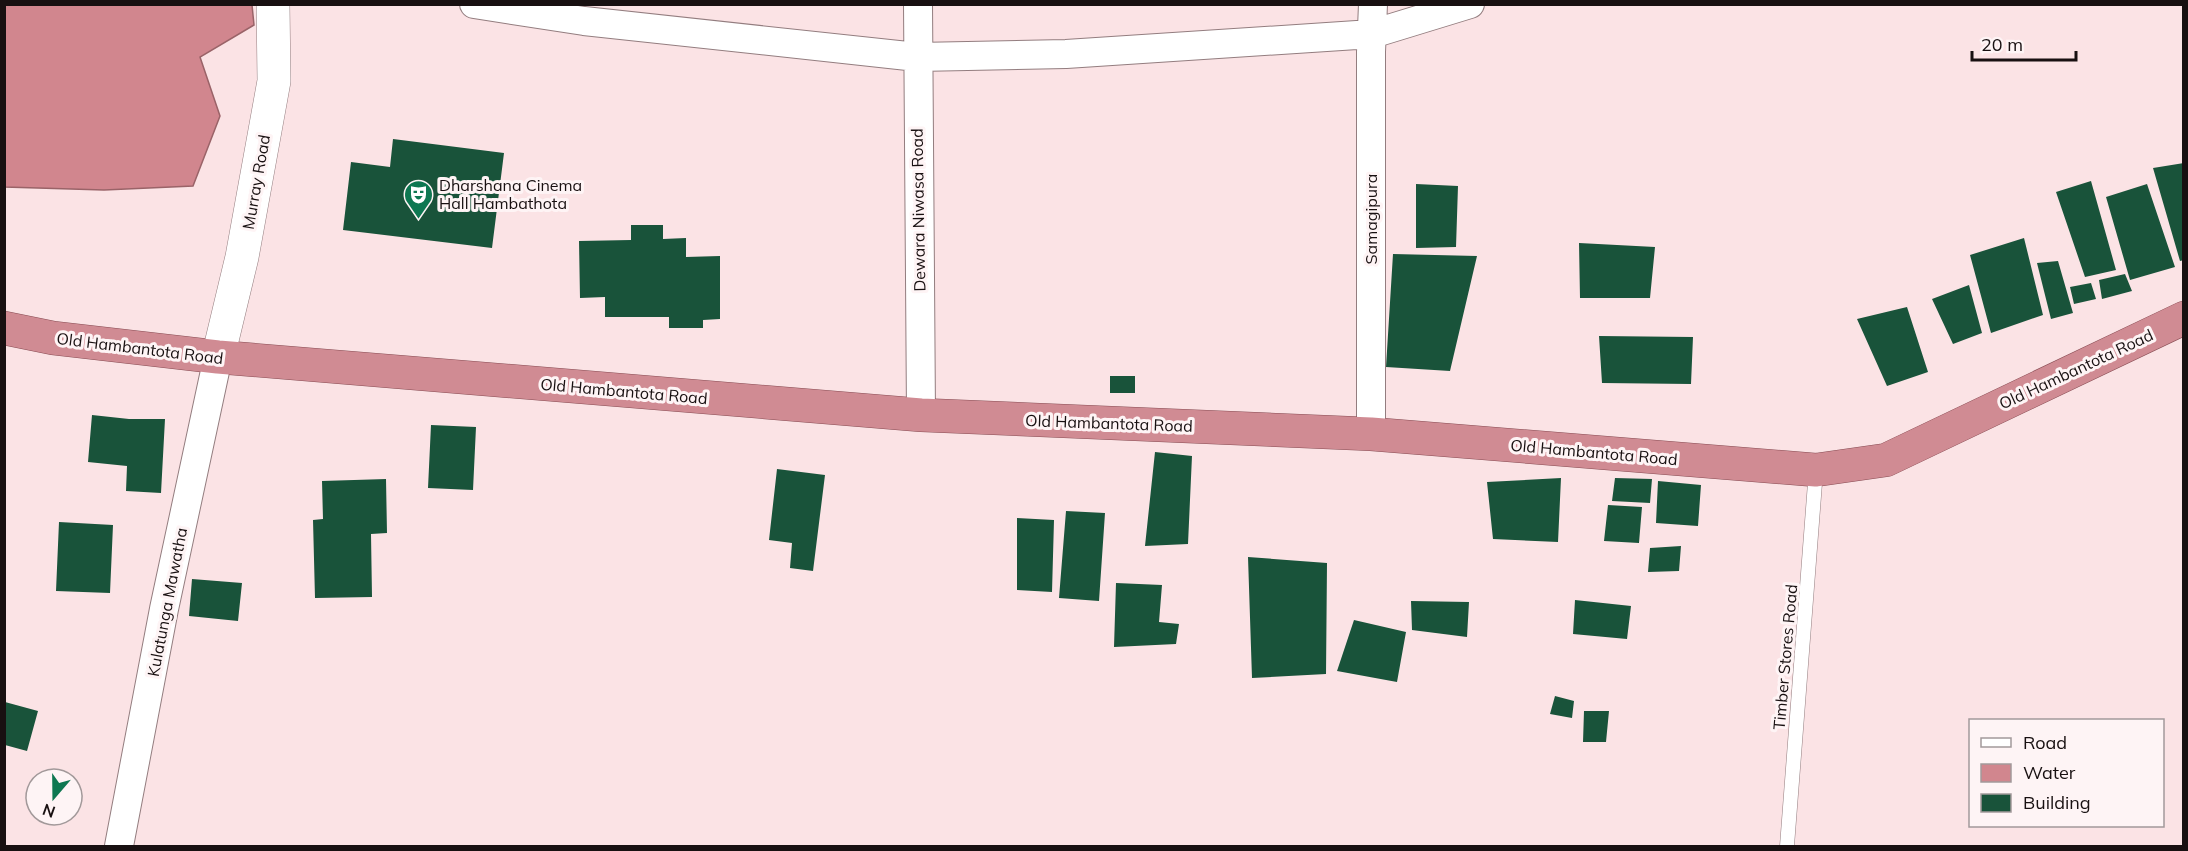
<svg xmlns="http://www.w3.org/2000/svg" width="2188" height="851" viewBox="0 0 2188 851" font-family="Mulish,sans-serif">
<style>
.water{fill:#d1868e;stroke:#9a6368;stroke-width:1.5}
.building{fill:#19533a}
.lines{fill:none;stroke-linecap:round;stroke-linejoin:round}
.service-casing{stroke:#937d7f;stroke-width:15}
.minor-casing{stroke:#937d7f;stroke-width:30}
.tertiary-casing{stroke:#937d7f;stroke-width:34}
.trunk-casing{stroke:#884d54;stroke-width:34}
.service{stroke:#fff;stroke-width:14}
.minor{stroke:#fff;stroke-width:28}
.tertiary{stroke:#fff;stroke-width:33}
.trunk{stroke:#d08b93;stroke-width:33}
.labels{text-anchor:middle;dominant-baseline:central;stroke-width:6;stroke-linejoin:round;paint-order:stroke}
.street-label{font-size:16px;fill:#181011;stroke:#fef4f5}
.poi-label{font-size:16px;fill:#181011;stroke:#fef4f5;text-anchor:start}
</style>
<rect width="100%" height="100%" fill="#fbe3e5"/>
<path class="water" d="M5,4L252,5L254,25L200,57L220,116L193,186L104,190L5,187Z"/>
<path class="building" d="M393,139L504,153L492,248L343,230L351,162L390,167Z
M2184,163V260L2180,261L2153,168Z
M2091,181L2116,270L2085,277L2056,192Z
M1416,184L1458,186L1456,247L1416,248Z
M2147,184L2175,267L2130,280L2106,197Z
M631,225H663V239L686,238V257L720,256V319L703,320V328H669V317H605V297L580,298L579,241L631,240Z
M2024,238L2043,315L1991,333L1970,255Z
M1579,243L1655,247L1650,298H1580Z
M1393,254L1477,256L1450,371L1386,367Z
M2058,261L2073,313L2051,319L2037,263Z
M2125,274L2132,291L2102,299L2099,280Z
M2091,283L2096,299L2074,304L2070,287Z
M1969,285L1982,333L1953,344L1932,299Z
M1907,307L1928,372L1887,386L1857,319Z
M1599,336L1693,337L1691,384L1602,383Z
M1110,376H1135V393H1110Z
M92,415L129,419H165L161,493L126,491L127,466L88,462Z
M431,425L476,427L473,490L428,488Z
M1155,452L1192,456L1188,544L1145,546Z
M777,469L825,475L813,571L790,568L792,543L769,540Z
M1561,478L1558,542L1493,539L1487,482Z
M1615,478L1652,479L1650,503L1612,501Z
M386,479L387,533L371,534L372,597L315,598L313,520L323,519L322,481Z
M1658,481L1701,485L1698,526L1656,523Z
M1608,505L1642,507L1639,543L1604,541Z
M1066,511L1105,513L1099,601L1059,598Z
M1017,518L1054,520L1052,592L1017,590Z
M59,522L113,525L110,593L56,591Z
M1681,546L1679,571L1648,572L1650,548Z
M1248,557L1327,563L1326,674L1252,678Z
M192,579L242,583L238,621L189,616Z
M1116,583L1162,585L1159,622L1179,624L1176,644L1114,647Z
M1575,600L1631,606L1627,639L1573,634Z
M1411,601L1469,602L1467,637L1412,630Z
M1354,620L1406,632L1397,682L1337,671Z
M1555,696L1574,701L1572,718L1550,714Z
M5,702L38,711L27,751L5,745Z
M1584,711H1609L1606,742H1583Z"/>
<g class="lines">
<defs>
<path id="service" d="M1787,846L1816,470"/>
<path id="minor" d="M474,4L584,21L917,57L1066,54L1372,34L1470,4
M918,4L921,415
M1371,434V52L1373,4
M119,846L164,609L218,357"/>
<path id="tertiary" d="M218,357L242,257L274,81L273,4"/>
<path id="trunk" d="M4,328L53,338L218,357L921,415L1371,434L1816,470L1886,460L2184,318"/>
</defs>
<use href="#service" class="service-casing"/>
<use href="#minor" class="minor-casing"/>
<use href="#tertiary" class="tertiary-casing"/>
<use href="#trunk" class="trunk-casing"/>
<use href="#service" class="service"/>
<use href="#minor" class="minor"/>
<use href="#tertiary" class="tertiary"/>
<use href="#trunk" class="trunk"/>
</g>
<defs>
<symbol id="theatre-pin" viewBox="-11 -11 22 30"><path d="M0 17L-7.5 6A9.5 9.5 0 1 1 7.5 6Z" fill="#0e7751" stroke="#fef4f5"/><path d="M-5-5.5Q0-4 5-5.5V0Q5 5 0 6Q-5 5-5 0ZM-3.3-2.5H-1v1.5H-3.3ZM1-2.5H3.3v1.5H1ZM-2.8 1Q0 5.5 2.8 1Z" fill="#fff"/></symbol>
</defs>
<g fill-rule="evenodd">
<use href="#theatre-pin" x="402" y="178" width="33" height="45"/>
</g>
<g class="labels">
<g class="street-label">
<text transform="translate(256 182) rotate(-80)">Murray Road</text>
<text transform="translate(918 210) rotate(-91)">Dewara Niwasa Road</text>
<text transform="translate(1371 219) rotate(-90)">Samagipura</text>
<text transform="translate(140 348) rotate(7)">Old Hambantota Road</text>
<text transform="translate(2076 369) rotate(-25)">Old Hambantota Road</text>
<text transform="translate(624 391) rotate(5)">Old Hambantota Road</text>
<text transform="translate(1109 423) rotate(2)">Old Hambantota Road</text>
<text transform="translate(1594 452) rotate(5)">Old Hambantota Road</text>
<text transform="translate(167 602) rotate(-79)">Kulatunga Mawatha</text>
<text transform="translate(1785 657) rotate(-85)">Timber Stores Road</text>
</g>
<g class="poi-label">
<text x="439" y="185">Dharshana Cinema<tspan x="439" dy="18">Hall Hambathota</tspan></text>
</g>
</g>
<rect width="2188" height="851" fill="none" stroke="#181011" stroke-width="12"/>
<rect x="1969" y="719" width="195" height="108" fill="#fef4f5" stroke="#a2999a" stroke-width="1.5"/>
<rect x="1981" y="738" width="30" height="9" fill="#ffffff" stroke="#a2999a" stroke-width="1.5"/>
<text x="2023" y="749" font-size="18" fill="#181011">Road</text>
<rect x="1981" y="764" width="30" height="18" fill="#d1868e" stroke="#a2999a" stroke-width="1.5"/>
<text x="2023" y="779" font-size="18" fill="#181011">Water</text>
<rect x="1981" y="794" width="30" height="18" fill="#19533a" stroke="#a2999a" stroke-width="1.5"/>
<text x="2023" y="809" font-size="18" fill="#181011">Building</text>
<g transform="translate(54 797) rotate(200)"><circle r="28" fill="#fef4f5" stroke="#a2999a" stroke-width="1.5"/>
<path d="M0-4.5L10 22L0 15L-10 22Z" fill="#0e7751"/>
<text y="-9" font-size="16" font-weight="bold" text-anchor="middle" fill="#181011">N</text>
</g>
<path d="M1972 51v9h104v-9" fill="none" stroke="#181011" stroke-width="3"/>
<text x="1981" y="51" font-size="18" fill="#181011" stroke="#fef4f5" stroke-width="4.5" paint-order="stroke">20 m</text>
</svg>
